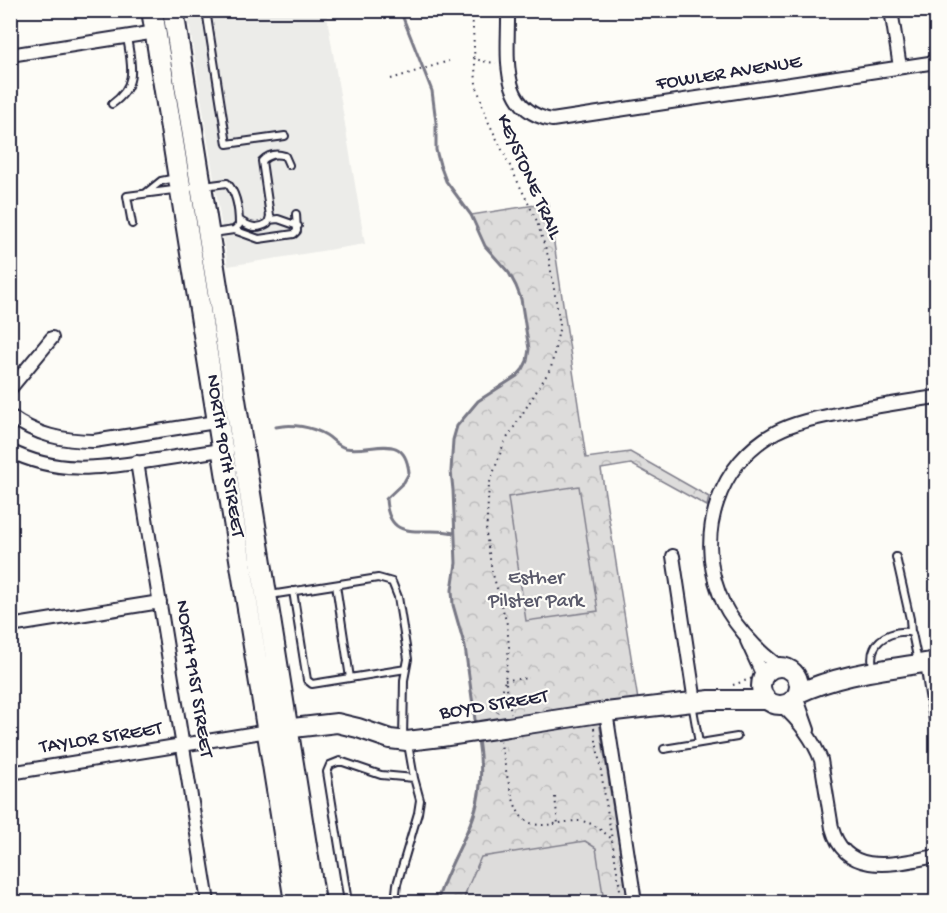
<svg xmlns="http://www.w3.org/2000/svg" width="947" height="913" viewBox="0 0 947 913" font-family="'Gochi Hand',sans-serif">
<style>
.built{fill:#ecece9}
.park{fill:url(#park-crowns);stroke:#807f8b;stroke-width:1.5}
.pitch{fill:#dddcdb;stroke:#807f8b;stroke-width:1.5}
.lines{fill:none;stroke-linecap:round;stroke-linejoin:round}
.stream{stroke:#787885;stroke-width:3}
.lane-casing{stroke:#22223b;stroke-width:10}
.street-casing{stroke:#22223b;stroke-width:16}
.secondary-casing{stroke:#22223b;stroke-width:22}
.primary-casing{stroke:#22223b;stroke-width:24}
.path{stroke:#22223b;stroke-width:2;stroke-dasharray:1.5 4.5;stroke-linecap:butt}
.lane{stroke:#fdfcf7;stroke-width:6}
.street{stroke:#fdfcf7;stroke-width:12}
.secondary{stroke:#fdfcf7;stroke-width:18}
.primary{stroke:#fdfcf7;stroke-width:20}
.secondary-bridge-casing{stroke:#22223b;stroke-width:22;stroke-linecap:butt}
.secondary-bridge{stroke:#fdfcf7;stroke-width:18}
.labels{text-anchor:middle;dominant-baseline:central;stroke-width:4.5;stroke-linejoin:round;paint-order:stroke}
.street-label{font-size:20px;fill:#22223b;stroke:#fdfcf7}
.park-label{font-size:20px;fill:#5a5a6b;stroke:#fdfcf7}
</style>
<defs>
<pattern id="park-crowns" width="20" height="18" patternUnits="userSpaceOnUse" patternTransform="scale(1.5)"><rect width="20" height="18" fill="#dddcdb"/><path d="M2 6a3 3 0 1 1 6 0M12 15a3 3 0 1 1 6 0" fill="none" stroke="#bdbcbd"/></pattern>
</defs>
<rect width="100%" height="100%" fill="#fdfcf7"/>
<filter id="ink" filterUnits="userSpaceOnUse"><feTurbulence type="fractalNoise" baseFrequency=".0167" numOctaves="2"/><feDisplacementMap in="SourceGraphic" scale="12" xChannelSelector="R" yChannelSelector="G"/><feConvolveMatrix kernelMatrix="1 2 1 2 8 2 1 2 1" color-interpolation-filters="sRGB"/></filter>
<g filter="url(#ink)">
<path class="built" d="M187,11H326L365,244L228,266Z"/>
<path class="park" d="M548,203L586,458L630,452L709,497L707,506L631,464L601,469L638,700L476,724L465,647L453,605L452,590L456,563L453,490L451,471L453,440L457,426L478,401L517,375L523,369L527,361L529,349L521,299L516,286L509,273L485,246L471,215Z
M599,721L628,902H437C456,839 490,812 478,740Z"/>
<path class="pitch" d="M579,486L598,611L526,621L508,497Z
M585,841L596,848L604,902H463L467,889L481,857Z"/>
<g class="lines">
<path class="stream" d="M400,10L432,91L436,122V150L440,165L446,181L471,215L485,246L509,273L516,286L521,299L529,349L527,361L523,369L517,376L478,401L457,426L453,440L451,471L453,490L456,563L452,590L453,605L465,647L476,727
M276,427C292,423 312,427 326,435C333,439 337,446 346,448C372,453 405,430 409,473L404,482L386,499C389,546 424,525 454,533
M437,902C444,876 457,855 468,830C482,801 483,770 478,739"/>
<defs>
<path id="lane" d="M206,10L227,144L285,136
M112,104C139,85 131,64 127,37
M146,193L161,181L176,178
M239,220C249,227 257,230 268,223L270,216L262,161C269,154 276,153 285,156L289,165
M269,220L278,219L298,226
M132,224L127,196L227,183C237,193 239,211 239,225L234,230L213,233
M234,230L259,239L294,234L297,231L296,214
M896,557L910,619L911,632
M336,585L350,678
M293,591L307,680L312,684L406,669
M270,595L378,578L392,582L398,597L408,659L404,680L403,740
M873,668C872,662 871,655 874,649C879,636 899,629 912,633L918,662
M692,703L699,743
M664,749L737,737
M348,902L327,772L330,765L340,761L381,775L414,778L408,744
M395,902L397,884L418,813L420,800L414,778"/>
<path id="street" d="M508,10C509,53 497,110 552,120L936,62
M891,10L900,67
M10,55L156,32
M10,389L52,338
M10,416C36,435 63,441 94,441L222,421
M10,451C58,475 100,468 150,461C175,457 201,453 227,449
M137,462L208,902
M673,556L695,702
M10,626L160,602
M747,641L763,676
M927,663L936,720
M779,666C756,650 728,619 719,593C696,532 719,463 776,432C795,422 817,418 837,414C870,407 903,402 936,397
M796,696L808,730
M781,705C798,720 813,739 821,760L832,828C846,879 898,863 936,856
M606,712L635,902
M10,773L268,731"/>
<path id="secondary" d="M761 686a19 19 0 1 1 38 0a19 19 0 1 1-38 0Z
M797,694C840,673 890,669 936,661
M508,727L606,712L710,700H766
M275,730L337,723L358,728L390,739L407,741L441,737"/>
<path id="primary" d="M152,10L295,902
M173,10L315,902"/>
</defs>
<use href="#lane" class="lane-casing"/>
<use href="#street" class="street-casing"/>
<use href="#secondary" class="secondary-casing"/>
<use href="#primary" class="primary-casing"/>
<path class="path" d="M472,10L476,84L487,119L536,219L549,259L560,325L551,368L504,443L489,485L486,534L492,571L507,624L509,647L505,680L497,714
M473,57L481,61L496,63
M391,79L449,61
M505,680L529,678
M506,683L511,713
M733,685L753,678
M594,728L622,902
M500,741C505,761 509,796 519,813C532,835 560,820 580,821C593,822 602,831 612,839
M555,797L558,824"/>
<use href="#lane" class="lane"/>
<use href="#street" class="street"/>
<use href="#secondary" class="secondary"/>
<use href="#primary" class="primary"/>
<defs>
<path id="secondary-bridge" d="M441,737L508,727"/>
</defs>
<use href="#secondary-bridge" class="secondary-bridge-casing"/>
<use href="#secondary-bridge" class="secondary-bridge"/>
</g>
</g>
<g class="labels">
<g class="street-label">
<text transform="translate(729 74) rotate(-9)">FOWLER AVENUE</text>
<text transform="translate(528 177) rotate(66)">KEYSTONE TRAIL</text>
<text transform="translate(224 456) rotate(81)">NORTH 90TH STREET</text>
<text transform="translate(193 679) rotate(81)">NORTH 91ST STREET</text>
<text transform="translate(494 706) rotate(-9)">BOYD STREET</text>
<text transform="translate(101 739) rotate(-9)">TAYLOR STREET</text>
</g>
<g class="park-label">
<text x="536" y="579">Esther<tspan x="536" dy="23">Pilster Park</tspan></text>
</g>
</g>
<rect width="947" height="913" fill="none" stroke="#fdfcf7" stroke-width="36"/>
<rect x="18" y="18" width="911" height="877" fill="none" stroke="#22223b" stroke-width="2" filter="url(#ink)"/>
</svg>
